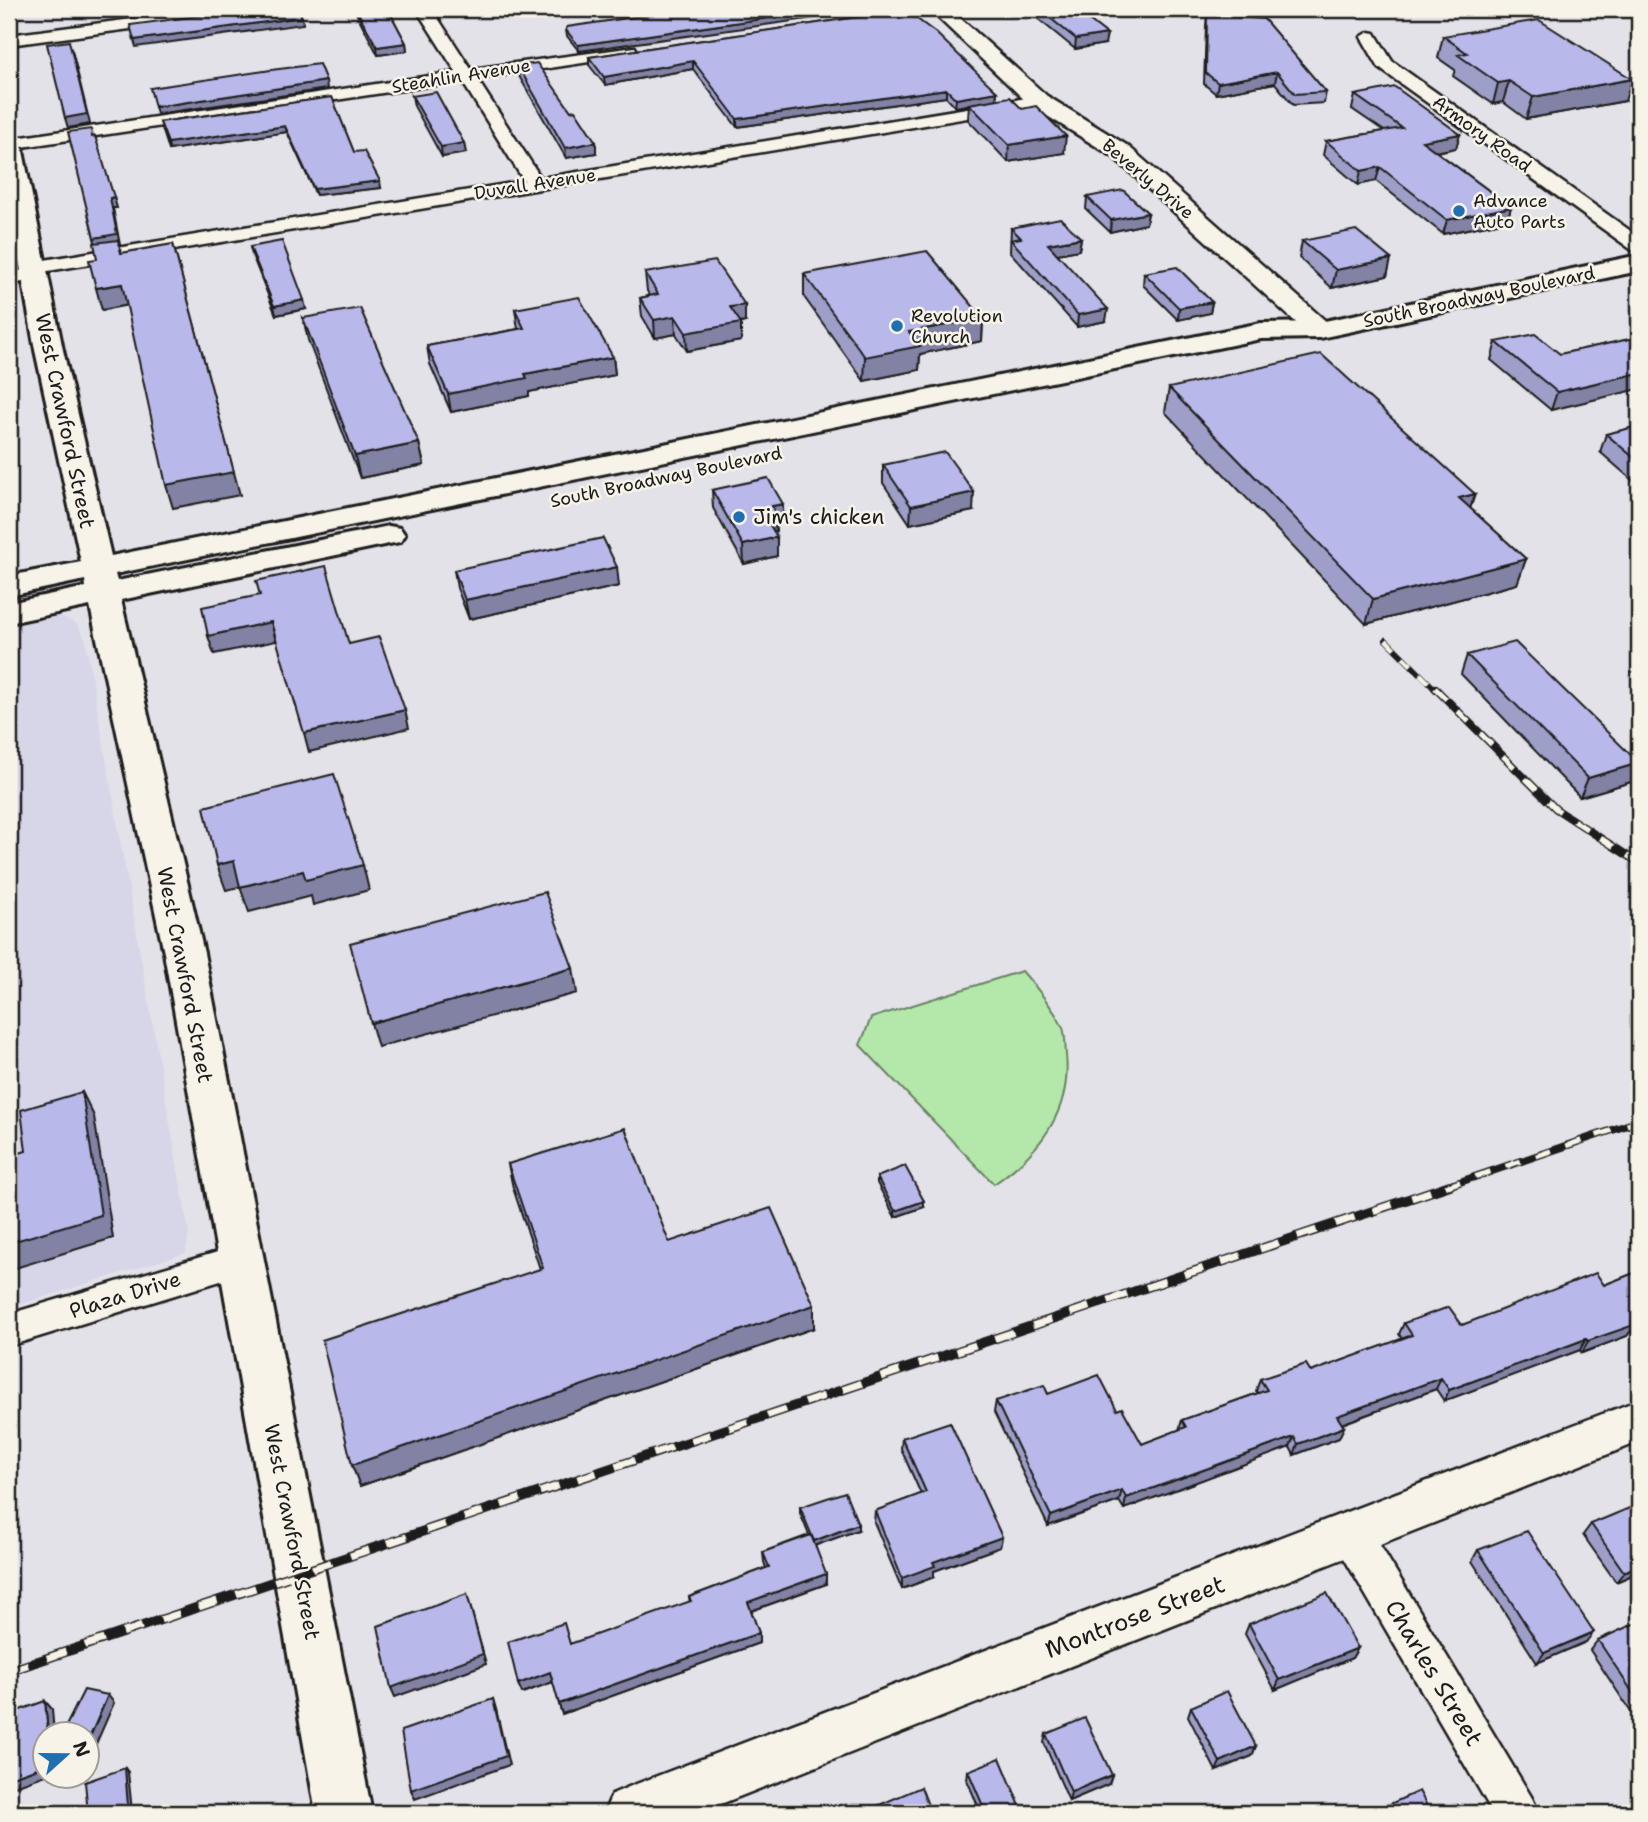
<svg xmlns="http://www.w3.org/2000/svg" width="1648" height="1822" viewBox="0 0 1648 1822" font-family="'Shantell Sans',sans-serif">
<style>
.built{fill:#d7d6e9}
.green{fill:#b4e8aa;stroke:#688263;stroke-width:2}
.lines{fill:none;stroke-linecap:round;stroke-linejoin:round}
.minor-casing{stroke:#1c1c1c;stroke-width:5}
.tertiary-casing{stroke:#1c1c1c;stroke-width:5}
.secondary-casing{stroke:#1c1c1c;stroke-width:6}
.minor{fill:#f7f3e8;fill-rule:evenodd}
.tertiary{fill:#f7f3e8;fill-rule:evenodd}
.secondary{fill:#f7f3e8;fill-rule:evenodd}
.rail-far2-casing{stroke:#1c1c1c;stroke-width:6}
.rail-far1-casing{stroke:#1c1c1c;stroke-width:8}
.rail-casing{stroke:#1c1c1c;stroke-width:10}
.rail-far2{stroke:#f7f3e8;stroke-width:4.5;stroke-dasharray:12;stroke-linecap:butt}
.rail-far1{stroke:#f7f3e8;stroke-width:5;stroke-dasharray:16;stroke-linecap:butt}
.rail{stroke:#f7f3e8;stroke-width:7;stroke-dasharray:20;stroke-linecap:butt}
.wall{fill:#9e9fc9;stroke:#1c1c1c;stroke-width:2}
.shaded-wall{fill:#8182a4;stroke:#1c1c1c;stroke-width:2}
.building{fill:#b8b9ea;stroke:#1c1c1c;stroke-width:2}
.poi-dot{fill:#1f6fb2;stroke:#f7f3e8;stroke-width:2.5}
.labels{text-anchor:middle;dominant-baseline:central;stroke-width:5;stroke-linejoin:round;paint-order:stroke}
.far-street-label{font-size:18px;fill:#1c1c1c;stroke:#f7f3e8}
.far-poi-label{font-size:18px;fill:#1c1c1c;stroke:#f7f3e8;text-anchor:start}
.street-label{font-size:21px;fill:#1c1c1c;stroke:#f7f3e8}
.poi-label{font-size:21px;fill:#1c1c1c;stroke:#f7f3e8;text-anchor:start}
.near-street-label{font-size:24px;fill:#1c1c1c;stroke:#f7f3e8}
</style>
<rect width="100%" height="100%" fill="#e4e2e9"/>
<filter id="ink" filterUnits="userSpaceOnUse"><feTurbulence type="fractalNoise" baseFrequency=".0143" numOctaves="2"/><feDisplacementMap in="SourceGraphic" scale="14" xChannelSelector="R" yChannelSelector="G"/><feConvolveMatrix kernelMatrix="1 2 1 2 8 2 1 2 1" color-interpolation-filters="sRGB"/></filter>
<g filter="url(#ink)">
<path class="built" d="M53,613L77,624L85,638L189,1232L186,1253L9,1308V622Z"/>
<path class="green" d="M1022,971C1037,988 1054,1008 1063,1028C1066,1036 1065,1047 1066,1055C1072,1112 1039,1153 994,1184L860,1045L871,1018Z"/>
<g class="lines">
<defs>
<path id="minor" d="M209,9H252L244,14L9,45V35Z
M416,9H432L471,69L635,47L637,51L629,56L477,79L541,178L1039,96L1048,101L1039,106L42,272L40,278L9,285V273L23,270L25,264L32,262L524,181L462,81L9,149V139L456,72Z
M881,9H921C913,17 865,24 857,16L859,13Z
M1369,32L1375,33L1392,61L1639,237V252L1632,250L1379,68L1361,37Z
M241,1245L253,1249L258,1260L253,1271L9,1346V1314Z
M1351,1514L1365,1520L1532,1798L1539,1813H1493L1337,1546L1331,1533L1337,1520Z"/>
<path id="tertiary" d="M929,9H950L1047,96L1128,146L1329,324L1333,330L1329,336H1311L1112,156L1031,106Z
M1639,1400V1442L698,1813H604L612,1794L631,1786Z"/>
<path id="secondary" d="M9,134L17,136L21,141L63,350L111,556L1261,323L1320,322L1639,255V271L1320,338L1261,339L115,574L117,581L389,526L400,528L405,535L400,542L389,544L121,600L204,953L372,1813H316L164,953L90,606L9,623V603L86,587L85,580L9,596V576L81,562L35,350L9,204Z"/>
</defs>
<use href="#minor" class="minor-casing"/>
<use href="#tertiary" class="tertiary-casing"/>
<use href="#secondary" class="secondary-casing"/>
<use href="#minor" class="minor"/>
<use href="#tertiary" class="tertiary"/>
<use href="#secondary" class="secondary"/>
<defs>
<path id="rail-far2" d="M1386,640L1436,690"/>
<path id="rail-far1" d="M1435,688L1556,809L1639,863
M1445,1187L1639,1121"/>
<path id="rail" d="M9,1671L1450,1185"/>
</defs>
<use href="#rail-far2" class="rail-far2-casing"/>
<use href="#rail-far1" class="rail-far1-casing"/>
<use href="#rail" class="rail-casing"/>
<use href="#rail-far2" class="rail-far2"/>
<use href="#rail-far1" class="rail-far1"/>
<use href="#rail" class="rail"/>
</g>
<path class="wall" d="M354,9H388L406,43L407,51L378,55Z
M689,9L579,51L567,36L566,30Z
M1026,9H1075L1105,44L1075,49Z
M905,10L997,92L996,100L1064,153L1008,162L968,120L969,105L955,107L946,97L737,127L693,69L605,85L589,65V57Z
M1207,15L1326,92L1324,103L1293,105L1275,83L1216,94L1204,84L1206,26Z
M1443,36L1625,101L1526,119L1503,102L1493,104L1453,76L1455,70L1438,58Z
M518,66L596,153L566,158L519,76Z
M1355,95L1460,134L1456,148L1437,152L1511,207L1507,221L1443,234L1376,181L1358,185L1323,155L1326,141L1384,131L1352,109Z
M412,96L466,153L442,157L414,106Z
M332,97L354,152L381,188L316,195L287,132L169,150L160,122Z
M1087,197L1148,213L1146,224L1110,232L1086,209Z
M1011,228L1081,238L1079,250L1057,254L1106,321L1077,327L1010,252Z
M1302,241L1391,259L1387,276L1332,288L1299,258Z
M250,247L306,309L276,315L252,255Z
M645,273L745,322L741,323V341L687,351L676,334L655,338L642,316L640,298L650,296L647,291Z
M1144,273L1212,302L1210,313L1178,320L1143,285Z
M804,274L983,318L982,341L920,354L919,370L864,381L804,297Z
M515,309L613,357L615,375L529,392V396L451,412L430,364L427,346L518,329Z
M303,318L419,443L424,465L360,478L308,340Z
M1639,337L1551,410L1491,360L1496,342L1560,354Z
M1169,388L1475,494L1470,508L1526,559L1517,584L1366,624L1165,412Z
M1639,426V486L1600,452L1606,434Z
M883,465L973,511L910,524L883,483Z
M712,490L783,504V522L775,524L776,531L773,532L777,537V556L744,564L713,508Z
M454,570L619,586L469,619L457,588Z
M1467,655L1631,782L1580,797L1461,674Z
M508,1164L669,1242L814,1328L360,1486L352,1465L540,1269L513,1188Z
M877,1177L924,1207L895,1217L877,1183Z
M1639,1271V1328L1630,1332L1627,1336L1582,1353L1580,1350L1444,1401L1436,1389L1342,1424L1339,1438L1294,1455L1290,1447L1124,1509L1119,1501L1048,1526L994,1412L996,1401L1048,1394L1117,1410L1142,1444L1179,1430L1182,1420L1258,1393L1256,1391L1260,1379L1311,1372L1402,1339L1399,1334L1404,1323L1462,1325L1604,1285Z
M902,1438L1002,1537L1000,1547L934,1571V1577L902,1589L874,1522L875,1511L921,1494L901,1449Z
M800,1507L858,1530L815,1545L826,1584L751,1611L759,1633V1643L562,1714L553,1682L522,1693L570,1644L690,1602L689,1597L766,1568L764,1562L763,1552L809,1535L800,1513Z
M1591,1524L1639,1572L1616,1582L1583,1535Z
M1478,1550L1586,1642L1537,1663L1472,1561Z
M1639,1623V1712L1633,1715L1590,1650L1598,1640Z
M1249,1624L1358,1648L1352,1658L1275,1690L1245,1634Z
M1191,1707L1256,1746L1252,1756L1216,1771L1188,1716Z
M1046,1734L1109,1784L1069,1801L1044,1743Z
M968,1771L1023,1813H981L967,1780Z"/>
<path class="shaded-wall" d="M139,9H191L128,17L126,10Z
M831,9H878L579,51L578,45Z
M302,17L303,24L136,47L134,40Z
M1107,34L1105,44L1075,49L1076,39Z
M406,43L407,51L378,55L377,47Z
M72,50L90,124L68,128L65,118Z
M693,61V69L605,85L604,77Z
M1277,72L1275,83L1216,94L1218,83Z
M1632,79L1625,101L1526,119L1533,97Z
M326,81L327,89L157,114L155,107Z
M1509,81L1503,102L1493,104L1498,83Z
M946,89V97L737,127V119Z
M997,92L996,100L955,107L956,99Z
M285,126L287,132L169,150L168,143Z
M1460,134L1456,148L1419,155L1422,141Z
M1066,136L1064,153L1008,162L1009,145Z
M596,142V153L566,158L565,148Z
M464,143L466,153L442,157L441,147Z
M1380,167L1376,181L1358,185L1361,171Z
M380,181L381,188L316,195L314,189Z
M114,197L117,208H113L120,245L97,249L94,238L110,198Z
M1511,207L1507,221L1443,234L1447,220Z
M1148,213L1146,224L1110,232L1111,220Z
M1081,238L1079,250L1047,256L1048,244Z
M173,244L240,495L173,508L166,485Z
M1391,259L1387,276L1332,288L1336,270Z
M122,284L129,305L102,310L96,288Z
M304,300L306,309L276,315L274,306Z
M1212,302L1210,313L1178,320L1179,308Z
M745,305V322L741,323V341L687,351L686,333L730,307Z
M1108,309L1106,321L1077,327L1078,315Z
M675,316L676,334L655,338L654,320Z
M983,318L982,341L920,354L919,370L864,381L865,357L909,332Z
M613,357L615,375L529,392V396L451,412L448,394L525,374Z
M1639,373V389L1551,410L1557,392Z
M419,443L424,465L360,478L355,456Z
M974,492L973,511L910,524L911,506Z
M1475,494L1467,518L1459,498Z
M783,504V522L775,524L776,531L764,534V515L772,506Z
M777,537V556L744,564L743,545Z
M1526,559L1517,584L1366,624L1373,599Z
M617,567L619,586L469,619L465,600Z
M271,622L276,641L214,654L208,636Z
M9,690L14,723L9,724Z
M405,710L409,728L309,752L304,733Z
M1639,763L1631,782L1580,797L1588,778Z
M234,861L243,886L226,890L217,865Z
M363,865L369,890L313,905L311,896L249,912L240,887L303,871Z
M573,968L577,993L378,1047L371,1023Z
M82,1092L94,1116L113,1238L9,1270V1243Z
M924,1201V1207L895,1217V1211Z
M814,1305V1328L360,1486L352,1465Z
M1639,1319V1328L1630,1332L1627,1336L1582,1353L1588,1341Z
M1586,1339L1580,1350L1444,1401L1449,1390Z
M1441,1378L1436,1389L1333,1427L1337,1416Z
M1344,1427L1339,1438L1294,1455L1298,1444Z
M1294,1437L1290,1447L1124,1509L1126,1498Z
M1122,1490L1119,1501L1048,1526L1051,1516Z
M858,1524V1530L814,1546V1541Z
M1002,1537L1000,1547L934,1571V1577L902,1589V1578L933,1562Z
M1639,1565V1572L1616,1582L1624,1572Z
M826,1574V1584L748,1612V1602Z
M467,1594L486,1664L395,1697L391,1688Z
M1594,1632L1586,1642L1537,1663L1544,1653Z
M759,1633V1643L562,1714L559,1704Z
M1358,1648L1352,1658L1275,1690L1279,1680Z
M550,1672L553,1682L522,1693L518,1684Z
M108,1695L114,1703L89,1760H88V1741Z
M493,1699L496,1709L509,1765L415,1799L411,1790Z
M45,1701L52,1709L54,1734H48Z
M1256,1746L1252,1756L1216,1771L1220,1762Z
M46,1765V1775L9,1788V1778Z
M125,1768L128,1772L132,1811L125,1813H109Z
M1112,1775L1109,1784L1069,1801L1071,1792Z"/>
<path class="building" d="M244,9H298L302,17L134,40L130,25L243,10Z
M356,9H388L406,43L377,47Z
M689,9H831L578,45L566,30L567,27Z
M1039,9H1075L1107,34L1076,39Z
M905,10L936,33L997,92L956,99L946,89L737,119L693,61L604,77L589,57Z
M1207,15L1264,19L1326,92L1295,94L1277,72L1218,83L1206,73Z
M1539,20L1632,79L1533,97L1509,81L1498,83L1458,55L1467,53L1443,36Z
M69,41L87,114L65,118L47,44Z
M537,63L571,111L575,110L596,142L565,148L518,66Z
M319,64L326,81L155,107L150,88L271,70Z
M1395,87L1460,134L1422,141L1511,207L1447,220L1380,167L1361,171L1326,141L1402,128L1355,95Z
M436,92L464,143L441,147L412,96Z
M332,97L354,152L364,151L380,181L314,189L285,126L168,143L160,122Z
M1010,97L1022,109L1036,106L1066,136L1009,145L969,104Z
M91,129L92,137L95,136L114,197L110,198L117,234L94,238L68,132Z
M1123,190L1148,213L1111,220L1087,197Z
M1060,218L1081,238L1048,244L1108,309L1078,315L1011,240L1021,238L1011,228Z
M1356,230L1391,259L1336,270L1302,241Z
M118,240L121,253L173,244L234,472L166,485L122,284L96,288L89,260L97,259L94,243Z
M282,241L304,300L274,306L250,247Z
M927,251L983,318L909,332L920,346L865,357L804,274Z
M715,261L745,305L730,307L741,323L686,333L675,316L654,320L640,298L658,294L645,273Z
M1177,267L1212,302L1179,308L1144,273Z
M579,297L613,357L525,374L527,378L448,394L427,346L524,328L515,309Z
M360,308L419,443L355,456L303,318Z
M1535,334L1560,354L1639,337V373L1557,392L1496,342Z
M1321,354L1475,494L1459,498L1526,559L1373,599L1169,388Z
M1639,426V462L1606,434Z
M945,452L974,492L911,506L883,465Z
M768,478L783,504L772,506L775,512L764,515L777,537L743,545L712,490Z
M603,538L617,567L465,600L454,570Z
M326,566L349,644L379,637L405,710L304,733L271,622L208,636L202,607L260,595L256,581Z
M1515,642L1639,763L1588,778L1467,655Z
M334,774L363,865L306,880L303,871L240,887L234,861L217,865L204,807Z
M545,892L573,968L371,1023L350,943Z
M82,1092L101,1215L9,1243V1156L26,1151L21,1110Z
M625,1128L669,1242L771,1208L814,1305L352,1465L322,1340L543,1268L508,1164Z
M905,1166L924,1201L895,1211L877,1177Z
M1639,1271V1319L1632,1322L1634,1325L1588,1341L1586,1339L1449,1390L1441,1378L1337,1416L1344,1427L1298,1444L1294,1437L1126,1498L1122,1490L1051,1516L996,1401L1044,1385L1048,1394L1099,1375L1117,1410L1122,1408L1142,1444L1186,1427L1182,1420L1267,1390L1260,1379L1306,1364L1311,1372L1412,1335L1404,1323L1449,1307L1462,1325L1596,1273L1604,1285Z
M950,1422L1002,1537L933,1562L935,1566L902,1578L875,1511L926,1492L902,1438Z
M845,1492L858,1524L814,1541L800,1507Z
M1639,1504V1565L1624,1572L1591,1524Z
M1527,1531L1594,1632L1544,1653L1478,1550Z
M811,1535L826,1574L748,1602L759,1633L559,1704L550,1672L518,1684L508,1642L564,1623L570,1644L691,1601L689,1597L769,1567L763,1552Z
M1327,1593L1358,1648L1279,1680L1249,1624Z
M467,1594L483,1654L391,1688L378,1626Z
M1638,1622L1639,1623V1702L1598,1640Z
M84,1690L108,1695L88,1741V1734H62Z
M1227,1691L1256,1746L1220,1762L1191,1707Z
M493,1699L506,1756L411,1790L401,1731Z
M45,1701L48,1734H46V1765L9,1778V1714Z
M1085,1718L1112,1775L1071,1792L1046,1734Z
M1000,1758L1023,1813H986L968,1771Z
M125,1768L128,1807L109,1813H88L85,1782Z
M921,1787L931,1813H874L872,1808Z
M1419,1791L1431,1813H1370Z"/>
</g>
<g class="poi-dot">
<circle cx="1459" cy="211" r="7"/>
<circle cx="897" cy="326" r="7"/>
<circle cx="739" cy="517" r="7"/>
</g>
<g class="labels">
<g class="far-street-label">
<text transform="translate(461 76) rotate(-9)">Steahlin Avenue</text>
<text transform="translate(1482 134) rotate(36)">Armory Road</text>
<text transform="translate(1148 179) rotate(40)">Beverly Drive</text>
<text transform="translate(535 184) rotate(-9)">Duvall Avenue</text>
<text transform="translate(1479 297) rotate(-12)">South Broadway Boulevard</text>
<text transform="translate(666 477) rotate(-12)">South Broadway Boulevard</text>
</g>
<g class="far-poi-label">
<text x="1473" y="201">Advance<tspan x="1473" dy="21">Auto Parts</tspan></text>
<text x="911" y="316">Revolution<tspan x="911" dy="21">Church</tspan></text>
</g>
<g class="street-label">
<text transform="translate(65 421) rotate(78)">West Crawford Street</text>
<text transform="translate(185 975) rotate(79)">West Crawford Street</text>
<text transform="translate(125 1295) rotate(-17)">Plaza Drive</text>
<text transform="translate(292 1532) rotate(79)">West Crawford Street</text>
</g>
<g class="poi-label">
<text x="753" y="517">Jim's chicken</text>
</g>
<g class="near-street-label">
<text transform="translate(1135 1617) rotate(-21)">Montrose Street</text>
<text transform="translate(1434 1673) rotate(59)">Charles Street</text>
</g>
</g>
<rect width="1648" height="1822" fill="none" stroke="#f7f3e8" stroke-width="35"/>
<rect x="18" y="18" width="1613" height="1787" fill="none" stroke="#1c1c1c" stroke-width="2.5" filter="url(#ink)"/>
<g transform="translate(66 1755) rotate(69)"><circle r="33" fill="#f7f3e8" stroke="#9f9d96" stroke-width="2"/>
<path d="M0-5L12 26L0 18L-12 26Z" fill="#1f6fb2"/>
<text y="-10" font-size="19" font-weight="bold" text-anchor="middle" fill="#1c1c1c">N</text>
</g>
</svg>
